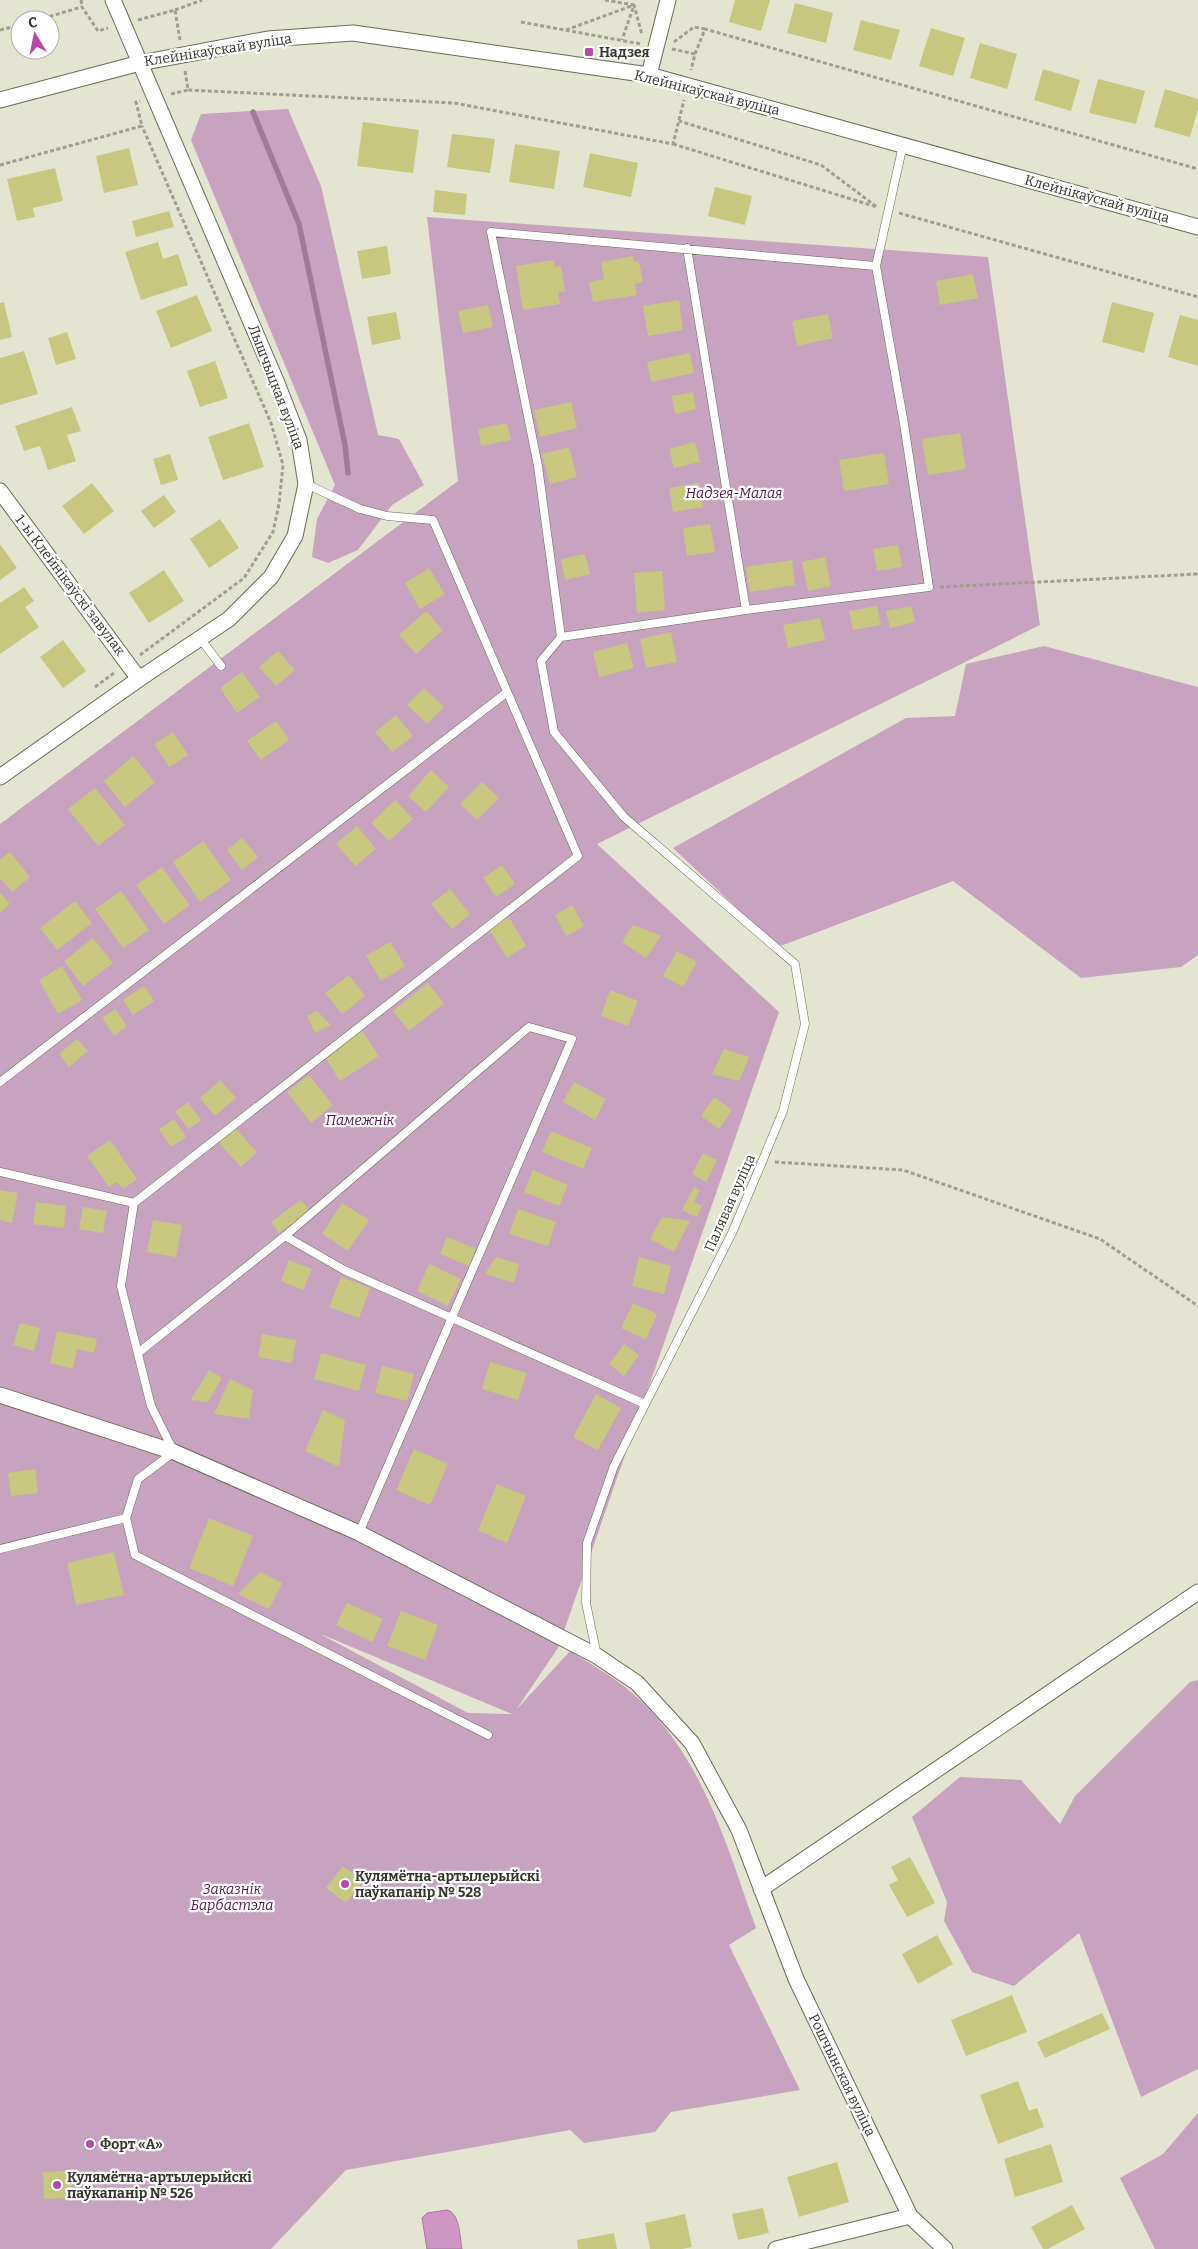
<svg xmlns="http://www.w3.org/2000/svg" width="1198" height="2249" viewBox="0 0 1198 2249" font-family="Bitter,serif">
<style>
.green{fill:#c7a3c0;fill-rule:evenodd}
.water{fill:#cf96c5;stroke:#a17a98}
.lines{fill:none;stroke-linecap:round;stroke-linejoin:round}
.stream{stroke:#a17a98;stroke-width:5.5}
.building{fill:#c7c780}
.service-casing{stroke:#696957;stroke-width:9}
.minor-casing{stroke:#696957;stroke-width:17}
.path{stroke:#9e9f8f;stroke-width:3;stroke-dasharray:4 2.5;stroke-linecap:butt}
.service{stroke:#fff;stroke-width:8}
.minor{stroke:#fff;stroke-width:15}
.poi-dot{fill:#b74aa9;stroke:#fff;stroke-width:2}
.labels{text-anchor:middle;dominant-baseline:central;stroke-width:4.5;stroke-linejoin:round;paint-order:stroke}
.street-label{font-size:14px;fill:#37372f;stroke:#fff}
.poi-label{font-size:14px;font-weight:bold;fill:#37372f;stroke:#fff;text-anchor:start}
.park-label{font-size:14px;font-style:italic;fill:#581450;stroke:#fff}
</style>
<rect width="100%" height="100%" fill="#e4e5d0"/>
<path class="green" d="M288,109L321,186L378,435L399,439L424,485L392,505L358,550L328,563L312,557L317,519L335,485L191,140L201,114Z
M427,217L988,257L1040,625L597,844L779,1012L558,1648L516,1710L570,1651C594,1666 620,1680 641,1701C705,1763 727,1847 756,1928L729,1945L800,2090L671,2112L655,2132L584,2143L570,2130L346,2170L271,2249H0V824L458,481ZM322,1635H323L512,1714L468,1713Z
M1044,646L1198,687V955L1181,967L1081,978L953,881L778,947L673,848L906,718L955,716L966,664Z
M1198,1680V2069L1141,2097L1079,1933L1014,1986L972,1972L944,1921L947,1902L912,1817L960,1777L1021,1780L1060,1824L1075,1796L1190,1682Z
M1198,2113V2249H1155L1120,2178L1163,2154Z"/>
<path class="water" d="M447,2210C460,2213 460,2238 462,2249H427L422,2218L427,2213Z"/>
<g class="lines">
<path class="stream" d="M253,112L299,224L345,445L348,473"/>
</g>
<path class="building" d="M735,0H770L761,31L729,22Z
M795,3L833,13L826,43L787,33Z
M861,20L900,30L891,60L853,50Z
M931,28L965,38L953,76L919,66Z
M980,43L1017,54L1007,89L970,78Z
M1043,69L1080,80L1071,111L1034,100Z
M1098,79L1145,91L1136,124L1089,113Z
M1165,89L1198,99V109L1190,137L1154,127Z
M363,122L419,130L413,173L357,166Z
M452,134L495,139L490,173L447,167Z
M515,144L560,151L554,189L509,182Z
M129,148L138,185L104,193L96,156Z
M590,153L638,163L631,197L583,187Z
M55,168L63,201L33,208L35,217L17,221L7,179Z
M715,187L752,196L745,225L708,216Z
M435,190L467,194L465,215L433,212Z
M169,211L174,227L136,237L132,221Z
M158,242L163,259L178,254L188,285L141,300L125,252Z
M387,246L391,274L362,279L357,251Z
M633,256L634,262L639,261L643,282L635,284L637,295L593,302L589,282L604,279L601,262Z
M554,260L555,267L561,266L565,292H558L560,304L523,310L516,266Z
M973,274L978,298L940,305L936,281Z
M197,295L212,331L171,348L156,311Z
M679,300L683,330L648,336L643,306Z
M4,302L12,337L0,340V303Z
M1112,302L1154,313L1144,353L1102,342Z
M488,305L493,327L463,333L458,311Z
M396,312L401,339L372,345L367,317Z
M828,314L833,338L797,346L792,321Z
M1180,315L1198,320V366L1168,357Z
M67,332L76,359L56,365L48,338Z
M24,351L38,394L0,405V358Z
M690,353L694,373L651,382L647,362Z
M215,361L228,398L200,407L187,371Z
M693,392L696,409L675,414L672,396Z
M571,402L577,428L540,437L534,410Z
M72,407L81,431L67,435L76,461L48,470L40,446L24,451L15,426Z
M249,423L264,467L223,480L208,437Z
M507,423L511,440L481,446L478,429Z
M960,433L966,469L928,475L922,439Z
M695,442L700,462L674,468L669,449Z
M569,447L577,477L550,484L542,454Z
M884,453L889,484L844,491L839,460Z
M170,454L178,480L161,485L153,459Z
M92,483L114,511L84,534L62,506Z
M699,483L703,507L673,512L669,488Z
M164,495L176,512L154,528L141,511Z
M220,519L239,548L209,568L190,539Z
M710,524L715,552L687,556L683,528Z
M0,544L17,568L0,580Z
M898,545L902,567L877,571L873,549Z
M585,554L590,574L565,580L561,559Z
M825,557L831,586L808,591L802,562Z
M792,560L795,585L750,592L746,567Z
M429,568L445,594L420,609L405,583Z
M164,570L184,601L149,623L129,593Z
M662,571L665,610L637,613L634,573Z
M24,587L34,601L25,607L39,627L0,654V603Z
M877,606L881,625L853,630L849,611Z
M911,606L915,622L890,628L886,611Z
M426,611L443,630L416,654L399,635Z
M820,618L825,640L788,648L783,625Z
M671,632L677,662L646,668L640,639Z
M63,640L86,671L63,688L40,657Z
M627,643L634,668L599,677L593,652Z
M278,651L295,670L276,686L259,667Z
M242,672L260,697L237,713L220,688Z
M424,688L444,707L427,724L407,705Z
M396,715L413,736L392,752L375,732Z
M276,721L289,740L261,760L247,741Z
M173,732L188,755L169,767L154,744Z
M133,756L155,782L125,807L104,781Z
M431,770L449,787L426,812L408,796Z
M482,782L499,798L477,820L460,804Z
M95,788L125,825L98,846L68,809Z
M395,800L413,819L389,841L371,823Z
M357,826L376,849L355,866L336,844Z
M242,838L258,857L242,870L227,850Z
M203,841L231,880L200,902L173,862Z
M10,852L30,877L12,892L0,878V860Z
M502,865L515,884L496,897L483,878Z
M162,867L190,905L164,924L136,885Z
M450,889L470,914L452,929L431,904Z
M121,891L149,930L123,948L95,909Z
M0,893L10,904L0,913Z
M75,901L92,923L57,950L40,928Z
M572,905L584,926L566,936L555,915Z
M509,917L526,946L507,958L489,929Z
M633,925L661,936L646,958L622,942Z
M93,938L113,963L83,986L64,961Z
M390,942L405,966L381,981L366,956Z
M677,951L697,962L683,987L663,976Z
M62,966L82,1000L58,1014L39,980Z
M349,975L365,996L342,1014L325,993Z
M428,983L444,1003L409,1031L393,1011Z
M144,986L154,1001L133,1015L123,1000Z
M610,990L638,1001L628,1026L601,1016Z
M115,1009L127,1026L114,1036L102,1018Z
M317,1011L331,1025L315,1033L307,1016Z
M361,1029L379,1056L340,1081L323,1054Z
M77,1039L88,1051L69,1067L59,1054Z
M724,1049L749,1057L739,1081L712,1074Z
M309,1075L333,1105L311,1123L287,1092Z
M220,1080L236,1098L215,1116L200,1098Z
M574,1082L606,1099L595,1120L563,1102Z
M714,1097L732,1110L719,1129L701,1116Z
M188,1102L201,1120L189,1129L175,1112Z
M174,1119L186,1137L171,1147L159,1129Z
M234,1127L257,1152L241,1167L218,1142Z
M551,1131L592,1148L583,1169L542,1152Z
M110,1140L137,1179L123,1189L117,1182L109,1187L87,1156Z
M703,1153L717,1160L706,1182L692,1174Z
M533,1170L568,1185L559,1206L524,1192Z
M694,1187L700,1190L694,1202L702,1206L697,1217L682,1210Z
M0,1190L18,1193L12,1223L0,1220Z
M301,1200L310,1211L279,1233L271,1222Z
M36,1202L66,1206L64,1228L33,1224Z
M342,1203L369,1220L348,1251L322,1234Z
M83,1207L107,1211L103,1233L79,1229Z
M518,1209L556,1222L548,1246L509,1234Z
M662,1217L690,1221L674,1252L650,1239Z
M153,1220L182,1225L176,1257L147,1252Z
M447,1237L476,1249L469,1266L440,1254Z
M496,1257L519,1264L514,1283L485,1274Z
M639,1257L671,1266L664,1294L632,1286Z
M289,1260L312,1269L303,1290L281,1281Z
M429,1264L461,1279L448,1306L417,1291Z
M341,1277L370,1288L359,1318L329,1307Z
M633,1303L657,1314L646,1340L621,1328Z
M20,1323L40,1328L34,1351L13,1345Z
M57,1331L97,1339L94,1353L77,1349L73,1369L50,1363Z
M262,1334L296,1340L292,1363L258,1357Z
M624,1344L639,1355L624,1376L609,1364Z
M321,1353L366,1365L359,1391L314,1379Z
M490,1362L527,1373L518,1400L482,1389Z
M382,1366L414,1374L407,1401L375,1393Z
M209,1370L222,1378L208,1402L191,1400Z
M230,1379L253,1390L249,1419L214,1414Z
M596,1394L621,1408L598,1450L573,1437Z
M323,1410L345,1420L339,1467L305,1451Z
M414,1449L448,1464L430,1505L396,1490Z
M35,1469L38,1493L11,1496L8,1473Z
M497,1484L526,1496L507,1543L478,1530Z
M209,1518L253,1536L233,1586L189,1568Z
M114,1552L124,1595L76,1605L67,1563Z
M260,1572L282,1583L269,1609L238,1594Z
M347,1603L383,1619L372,1642L336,1625Z
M401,1611L438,1625L425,1660L387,1646Z
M910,1857L935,1903L907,1917L889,1885L898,1880L891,1867Z
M343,1866L363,1881L346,1903L326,1888Z
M937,1935L953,1964L918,1984L902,1954Z
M1012,1995L1027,2032L966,2056L951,2020Z
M1102,2013L1110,2029L1045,2058L1037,2042Z
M1018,2081L1029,2111L1037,2108L1044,2127L998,2144L980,2095Z
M1051,2144L1063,2182L1015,2197L1004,2159Z
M837,2162L849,2202L799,2217L787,2177Z
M70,2171L73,2198L44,2199L43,2172Z
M1072,2205L1085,2229L1048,2249H1043L1031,2227Z
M763,2208L769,2233L738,2240L732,2214Z
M685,2214L692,2247L682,2249H650L645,2223Z
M614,2233L617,2249H578L577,2240Z"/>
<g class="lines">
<defs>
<path id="service" d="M687,248L746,610
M876,266L903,145
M306,484L360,509L387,516L433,520L578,856L134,1203L121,1286L151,1406L174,1452L138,1479L126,1518L135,1555L488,1735
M561,637L538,466L491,232L876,266L904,424L929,587L746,610L561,637L541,661L554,732L624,817L795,964L805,1024L783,1111L762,1162L732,1233L614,1466L587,1543L586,1603L597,1656
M200,638L221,666
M0,1082L506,693
M0,1172L134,1203
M285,1236L344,1270L645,1404
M138,1353L285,1236L529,1027L572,1039L359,1533
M0,1549L126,1518"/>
<path id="minor" d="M649,75L668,0
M0,100L140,63L268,39L353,33L649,75L1198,227
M0,491L139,679
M0,777L139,679L229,619L271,577L295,536L306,484L299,440L277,383L113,0
M0,1395L174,1452L359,1533L597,1656L637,1683L692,1743L739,1830L796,1979L910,2216L945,2249
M761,1889L1198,1592
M776,2249L910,2216"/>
</defs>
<use href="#service" class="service-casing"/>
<use href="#minor" class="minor-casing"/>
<path class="path" d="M81,0L82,7
M605,0L634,5L622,40
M175,10L202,0
M37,20L82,7L98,31L108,28
M138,20L175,10L180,40
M521,22L641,44
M0,30L20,25
M566,30L634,5L642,35
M674,42L694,27L705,29
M672,49L695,54L691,70
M695,54L705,29L1198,169
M185,71L188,90L454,103L673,144L684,100
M171,94L188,90
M673,144L877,207L821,165L679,121
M0,165L142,126L136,102L140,101
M899,213L1198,297
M940,587L1198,574
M140,655L244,578L273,532L279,504L283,465L271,423L142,126
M95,687L114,673
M775,1162L903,1170L1100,1239L1198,1306"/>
<use href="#service" class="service"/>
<use href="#minor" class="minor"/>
</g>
<g class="poi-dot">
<rect x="584" y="47" width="10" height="10" rx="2.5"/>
<circle cx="345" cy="1884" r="5"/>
<circle cx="90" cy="2144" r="5"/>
<circle cx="57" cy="2185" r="5"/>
</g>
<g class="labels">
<g class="street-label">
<text transform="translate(218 50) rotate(-9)">Клейнікаўскай вуліца</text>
<text transform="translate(707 93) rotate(14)">Клейнікаўскай вуліца</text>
<text transform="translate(1097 199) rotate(15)">Клейнікаўскай вуліца</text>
<text transform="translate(276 387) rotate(69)">Лышчыцкая вуліца</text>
<text transform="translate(70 585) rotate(53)">1-ы Клейнікаўскі завулак</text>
<text transform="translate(730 1203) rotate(-66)">Палявая вуліца</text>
<text transform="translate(842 2075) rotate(64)">Рошчынская вуліца</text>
</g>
<g class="poi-label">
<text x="599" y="52">Надзея</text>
<text x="355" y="1876">Кулямётна-артылерыйскі<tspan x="355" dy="16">паўкапанір № 528</tspan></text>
<text x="100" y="2144">Форт «А»</text>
<text x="67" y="2177">Кулямётна-артылерыйскі<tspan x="67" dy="16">паўкапанір № 526</tspan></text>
</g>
<g class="park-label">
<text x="734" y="493">Надзея-Малая</text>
<text x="360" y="1120">Памежнік</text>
<text x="232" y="1889">Заказнік<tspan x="232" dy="16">Барбастэла</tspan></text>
</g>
</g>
<g transform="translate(35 35) rotate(350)"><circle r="24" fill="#ffffff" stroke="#afafac"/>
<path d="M0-4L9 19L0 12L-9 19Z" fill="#b74aa9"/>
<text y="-8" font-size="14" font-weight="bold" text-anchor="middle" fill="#37372f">С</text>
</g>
</svg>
